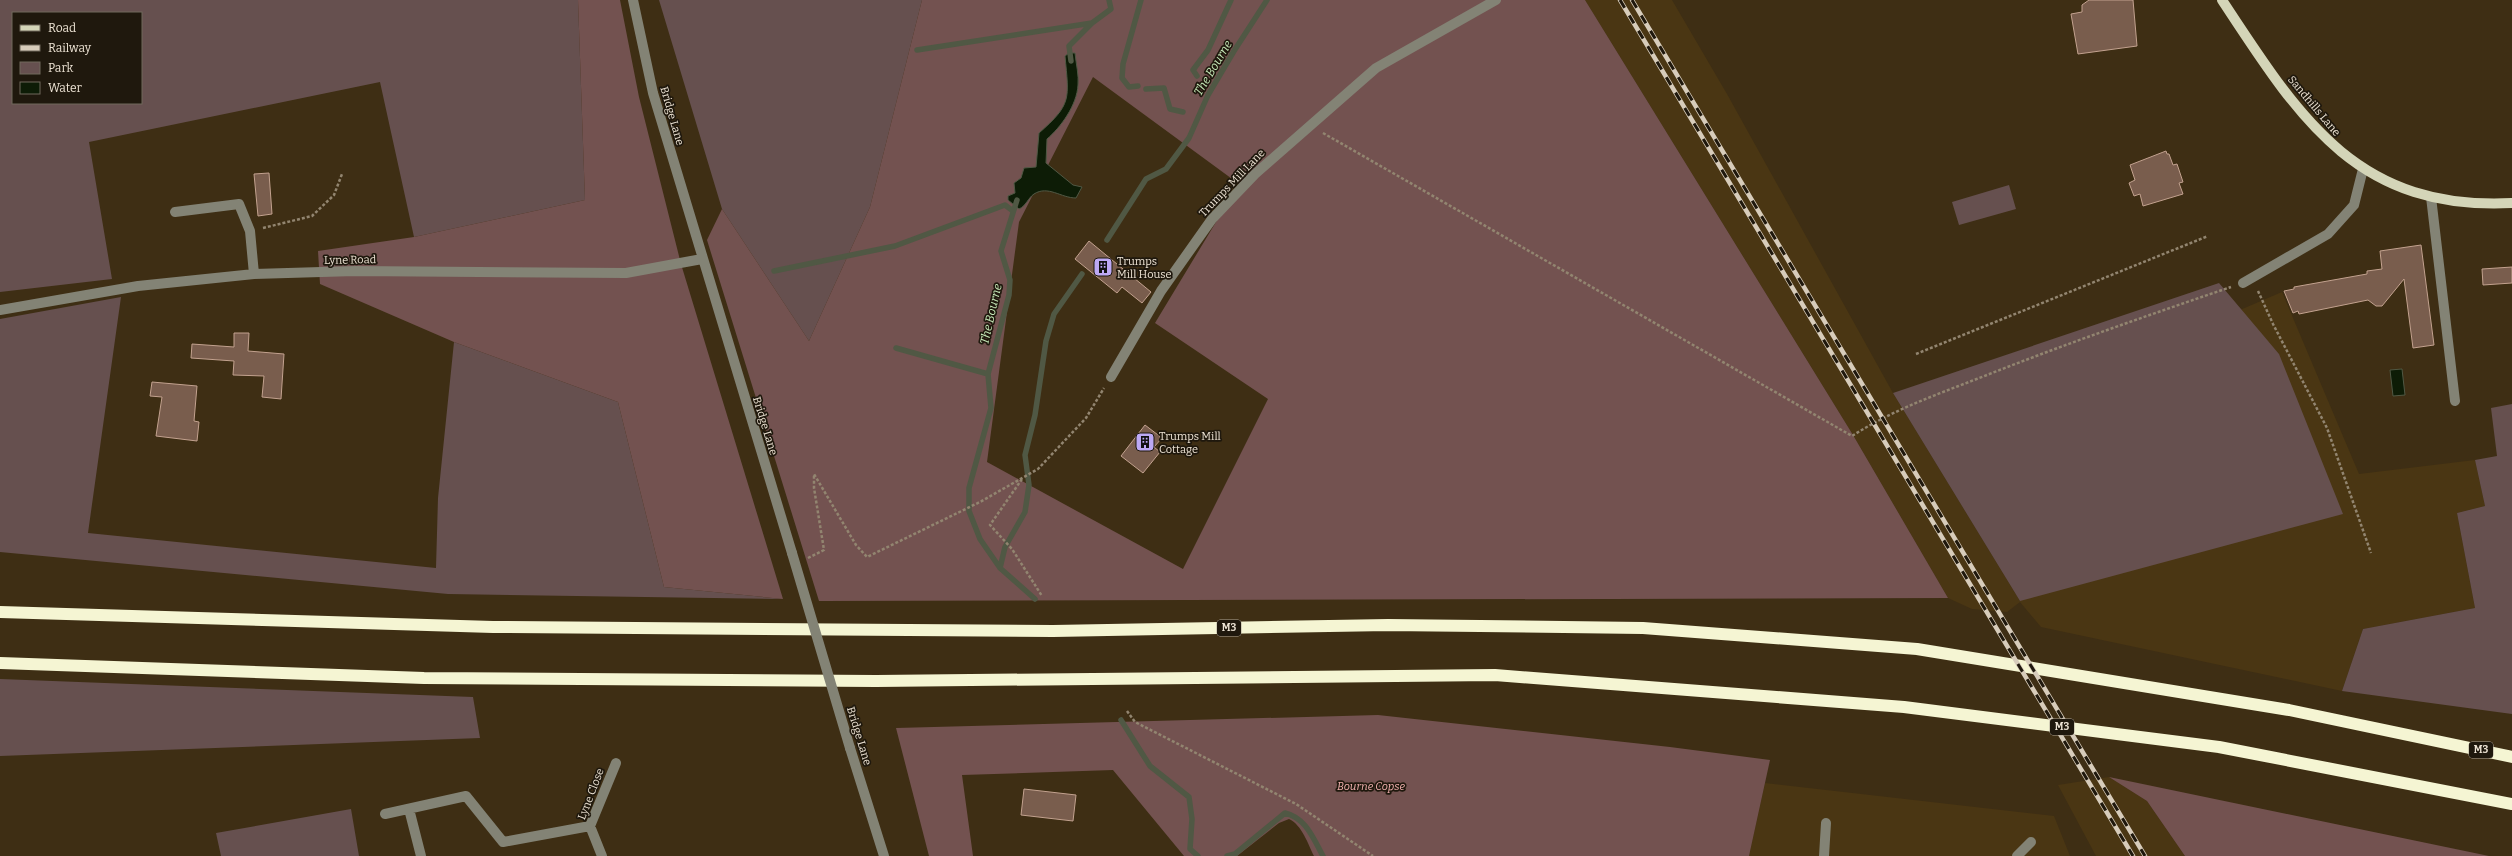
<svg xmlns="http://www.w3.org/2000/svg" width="2512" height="856" viewBox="0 0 2512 856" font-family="Bitter,serif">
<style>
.built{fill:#4a3613}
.green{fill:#66504f;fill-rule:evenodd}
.forest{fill:#735250;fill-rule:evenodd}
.water{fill:#0d1c06;stroke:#505844}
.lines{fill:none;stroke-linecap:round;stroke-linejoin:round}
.stream{stroke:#505844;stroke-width:5.5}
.building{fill:#795d4d;stroke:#c3a28f}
.path{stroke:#928570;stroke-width:2.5;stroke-dasharray:3 2;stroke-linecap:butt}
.minor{stroke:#838375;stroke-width:10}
.major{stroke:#d4d5b8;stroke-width:10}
.highway{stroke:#f5f5d3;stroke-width:12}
.rail-casing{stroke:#d7ccbb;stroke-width:4.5}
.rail{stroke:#1f180d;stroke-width:3;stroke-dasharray:9;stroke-linecap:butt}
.minor-bridge{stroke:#838375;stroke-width:10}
.labels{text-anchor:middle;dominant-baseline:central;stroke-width:3.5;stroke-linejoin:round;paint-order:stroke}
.shield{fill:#1f180d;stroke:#afa698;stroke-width:1}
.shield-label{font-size:10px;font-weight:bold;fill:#ede3d4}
.street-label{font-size:11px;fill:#ede3d4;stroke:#1f180d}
.poi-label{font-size:11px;fill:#ede3d4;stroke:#1f180d;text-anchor:start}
.park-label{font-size:11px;font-style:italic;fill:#f1b1af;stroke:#1f180d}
.water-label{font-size:12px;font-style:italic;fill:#c7eab9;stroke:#1f180d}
</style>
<rect width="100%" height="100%" fill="#3e2e14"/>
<path class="built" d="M1585,0H1672L1727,94L1893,393L2020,601L2279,354L2240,310L2282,292L2359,474L2475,460L2485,506L2457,513L2475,608L2363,629L2342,691L2041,627L2020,602L2007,612L1972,609L1948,598L1853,435Z
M2109,777L2147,801L2185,856H2096L2058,785Z
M1765,783L2054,816L2070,856H1749Z"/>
<path class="green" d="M0,0H578L585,200L414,237L380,82L89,142L112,279L0,292ZM13,13H141V103H13Z
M659,0H922L870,207L809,341L722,209Z
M2009,185L2016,209L1959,225L1952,202Z
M2219,283L2279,354L2343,514L2020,601L1893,393Z
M121,297L88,533L436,568L438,498L454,342L618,402L664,587L783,599L448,594L0,552V319Z
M2512,404V714L2342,691L2363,629L2475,608L2457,513L2485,506L2475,460L2497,456L2491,408Z
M0,679L473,697L480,738L0,756Z
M351,809L359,856H221L216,833Z"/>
<path class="forest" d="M578,0H620L639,97L681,264L783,599L664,587L618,402L454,342L320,284L318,251L414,237L585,200Z
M922,0H1585L1853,435L1948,598L819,601L707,240L722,209L809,341L870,207ZM1093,77L1239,184L1155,323L1268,399L1183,569L987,462L1019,222Z
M1378,715L1670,747L1770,760L1749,856H1314C1308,844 1302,825 1289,819L1279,823L1237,856H1184L1113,770L962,775L973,856H929L896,728Z
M2109,777L2489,856H2185L2147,801Z"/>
<path class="water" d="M1069,53H1075C1076,64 1079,75 1078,85C1077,105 1061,127 1047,139L1046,163L1073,185L1082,187L1076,198C1061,198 1048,185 1034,194C1028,198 1026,206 1019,209L1008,200V196L1015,193L1014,183L1021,178L1024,168L1036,167L1039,133C1072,104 1069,99 1065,56Z
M2402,369L2405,395L2393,396L2390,370Z"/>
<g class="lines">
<path class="stream" d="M917,50L1092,23
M1071,61L1069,46L1092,23L1111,9L1109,0
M1197,76L1193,70L1208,50L1231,0
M1138,86L1129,87L1122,78L1123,64L1141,0
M1146,89L1164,88L1170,109L1183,112
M1017,200L1001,251L1010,280L1009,295L988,374L991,408L969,488V511L980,539L1000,568L1035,599
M1107,240L1146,179L1166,169L1189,138L1208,95L1234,51L1267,0
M774,271L895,246L1005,205L1013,211
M896,348L988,374
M1000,568L1005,547L1025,512L1029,485L1025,455L1035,415L1046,341L1054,314L1082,274
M1121,720L1150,766L1189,797L1192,819L1190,849L1198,856
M1227,856L1235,854L1285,813C1306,818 1313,838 1323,856"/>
</g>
<path class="building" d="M2089,0H2133L2137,46L2078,54L2071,14L2082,12V5Z
M2166,151L2167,154H2169L2173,165L2177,164L2183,182L2179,183L2183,194L2143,206L2140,194L2134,196L2129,183L2135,180L2130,165Z
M269,173L272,214L258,216L254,174Z
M1089,241L1151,292L1142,303L1122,287L1117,293L1075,259Z
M2421,245L2434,345L2413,348L2404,279L2382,306H2376L2368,300L2299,314L2298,311L2293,313L2284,291L2294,289V287L2367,274V271L2382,269L2380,251Z
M2512,267V283L2483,285L2482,269Z
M234,333H249L248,351L284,354L281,399L262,397L264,376L233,375L234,361L191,358L192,344L234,347Z
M152,382L197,386L194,421L199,422L197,441L156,436L162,397L150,396Z
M1145,425L1162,438L1154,447L1160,452L1143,473L1121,456Z
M1024,789L1076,795L1073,821L1021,815Z"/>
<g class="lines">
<path class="path" d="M1323,133L1852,436C1894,409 1941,393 1987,375C2068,343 2149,315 2231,287
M263,228L312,216L334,195L342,174
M2258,291L2273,324L2327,428L2371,553
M1916,354L2208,236
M1022,479L990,525L1012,549L1042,596
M808,558L824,550L814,488V474L856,545L867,557L980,502L1038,469L1086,418L1104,388
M1127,711L1135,722L1296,804L1373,856"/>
<path class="minor" d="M633,0L653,93L792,553
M2431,197L2455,401
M175,212L239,204L250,231L254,274
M2243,283L2328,234L2354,205L2363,169
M0,310L138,286L254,274L355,271L626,273L702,259
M1111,377L1161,291L1212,219L1255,174L1376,68L1496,0
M850,748L884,856
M409,809L421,856
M385,814L466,796L503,842L590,826
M602,856L590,826L616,763
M1824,856L1826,823
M2017,856L2031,842"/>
<path class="major" d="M2222,0C2299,117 2356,211 2512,203"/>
<path class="highway" d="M0,612L493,627L1053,631L1388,625L1643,628L1917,649L2289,710L2512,757
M0,663L424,678L876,681L1495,675L1904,707L2219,747L2512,804"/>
<defs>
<path id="rail" d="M1620,0L2133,856
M1632,0L2145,856"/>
</defs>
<use href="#rail" class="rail-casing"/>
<use href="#rail" class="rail"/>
<path class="minor-bridge" d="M792,553L850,748"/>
</g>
<defs>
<symbol id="building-square" viewBox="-11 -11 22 22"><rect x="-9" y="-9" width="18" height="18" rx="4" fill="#bda9f5" stroke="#1f180d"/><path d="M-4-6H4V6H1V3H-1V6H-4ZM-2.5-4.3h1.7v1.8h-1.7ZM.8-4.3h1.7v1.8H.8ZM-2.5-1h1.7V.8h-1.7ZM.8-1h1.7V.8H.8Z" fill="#111"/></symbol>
</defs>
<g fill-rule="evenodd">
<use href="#building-square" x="1092" y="256" width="22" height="22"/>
<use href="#building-square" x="1134" y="431" width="22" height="22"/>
</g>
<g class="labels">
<g class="shield">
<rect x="1217" y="620" width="24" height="16" rx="3"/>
<rect x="2050" y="719" width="24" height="16" rx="3"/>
<rect x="2469" y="742" width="24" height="16" rx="3"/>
</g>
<g class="shield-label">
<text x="1229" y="628">M3</text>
<text x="2062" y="727">M3</text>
<text x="2481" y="750">M3</text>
</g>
<g class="street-label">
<text transform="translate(2314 106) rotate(50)">Sandhills Lane</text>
<text transform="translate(672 116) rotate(74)">Bridge Lane</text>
<text transform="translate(1232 183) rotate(-46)">Trumps Mill Lane</text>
<text transform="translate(350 260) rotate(-1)">Lyne Road</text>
<text transform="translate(765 426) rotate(73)">Bridge Lane</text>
<text transform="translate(859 736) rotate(73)">Bridge Lane</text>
<text transform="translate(591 794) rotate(-69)">Lyne Close</text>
</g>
<g class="poi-label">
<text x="1117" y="261">Trumps<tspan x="1117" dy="13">Mill House</tspan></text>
<text x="1159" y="436">Trumps Mill<tspan x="1159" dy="13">Cottage</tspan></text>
</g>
<g class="park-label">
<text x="1371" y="786">Bourne Copse</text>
</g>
<g class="water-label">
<text transform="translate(1213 68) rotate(-59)">The Bourne</text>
<text transform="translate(991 314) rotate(-77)">The Bourne</text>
</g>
</g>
<rect x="12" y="12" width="130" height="92" fill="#1f180d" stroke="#71695d"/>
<rect x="20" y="25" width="20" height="6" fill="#d4d5b8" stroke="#71695d"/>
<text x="48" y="32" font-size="12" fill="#ede3d4">Road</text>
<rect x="20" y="45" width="20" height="6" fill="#d7ccbb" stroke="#71695d"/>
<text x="48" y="52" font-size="12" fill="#ede3d4">Railway</text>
<rect x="20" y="62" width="20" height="12" fill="#66504f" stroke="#71695d"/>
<text x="48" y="72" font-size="12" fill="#ede3d4">Park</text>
<rect x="20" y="82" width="20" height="12" fill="#0d1c06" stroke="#71695d"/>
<text x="48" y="92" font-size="12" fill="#ede3d4">Water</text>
</svg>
